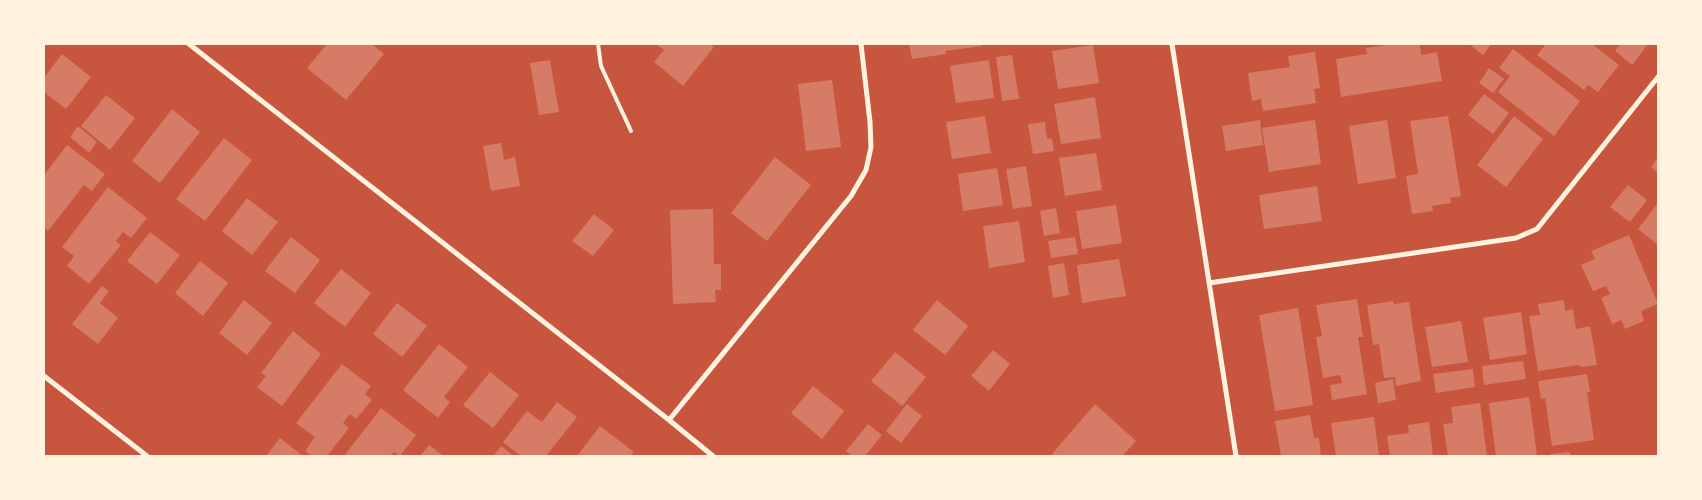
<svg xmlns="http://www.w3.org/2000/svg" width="1702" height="500" viewBox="0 0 1702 500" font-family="'Fira Sans',sans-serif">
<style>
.building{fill:#d67c66}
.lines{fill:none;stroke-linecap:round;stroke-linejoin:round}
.service{stroke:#fff3e0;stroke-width:4}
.minor{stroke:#fff3e0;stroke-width:5}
</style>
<rect width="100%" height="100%" fill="#c8553d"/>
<path class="building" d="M327,44H372L384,54L346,100L307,68Z
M656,44H710L714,47L683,86L654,62L664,50Z
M909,44H982V46L945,51L946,54L912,59Z
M1394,44H1420L1421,55L1437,52L1442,81L1341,97L1336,59L1367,54L1366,48Z
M1469,44H1491L1483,55Z
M1546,44H1592L1619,65L1598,92L1588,85L1584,90L1537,55Z
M1620,44H1648L1632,65L1615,51Z
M1093,45L1099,83L1058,89L1052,51Z
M1513,49L1580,101L1554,136L1498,92L1510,76L1499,68Z
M1315,52L1320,88L1314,89L1316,103L1263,111L1261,99L1252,101L1248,73L1290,67L1288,56Z
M62,54L91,77L66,109L44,92V78Z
M1012,55L1019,99L1002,101L996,57Z
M550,60L559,112L539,115L530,63Z
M989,60L994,98L956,103L950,66Z
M1489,68L1504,79L1493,93L1479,83Z
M832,80L841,147L806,151L798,84Z
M1484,94L1509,113L1493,134L1468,115Z
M106,95L135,118L110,150L81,126Z
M1095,97L1101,138L1061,144L1054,104Z
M172,109L200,132L160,183L132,161Z
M985,116L991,153L952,159L946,122Z
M1448,116L1461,196L1450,198L1451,203L1432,206L1433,211L1412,214L1406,176L1418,174L1410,121Z
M1514,116L1543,139L1506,187L1477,165Z
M1260,120L1263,145L1226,151L1222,126Z
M1315,120L1321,164L1269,172L1262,128Z
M1387,120L1396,178L1358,184L1349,126Z
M1045,122L1047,139L1052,138L1054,151L1033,154L1028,124Z
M78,126L97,142L89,153L70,137Z
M224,138L252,160L205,221L176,199Z
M501,143L504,160L515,157L520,186L491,191L483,146Z
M67,145L105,174L92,191L84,185L48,231L44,227V175Z
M1096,153L1102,190L1065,196L1059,158Z
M775,157L811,185L767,241L731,213Z
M1658,157V173L1651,167Z
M1026,166L1032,206L1013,209L1006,169Z
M997,168L1003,205L963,211L958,174Z
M1628,185L1647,200L1630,222L1610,207Z
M1317,186L1322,221L1264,229L1259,195Z
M108,187L147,218L131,238L123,232L116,241L121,245L89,284L67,266L74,256L62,247Z
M247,198L278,222L252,255L222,231Z
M1658,203V245L1638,229Z
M1116,205L1122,243L1082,249L1076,211Z
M1056,208L1060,233L1044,236L1040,211Z
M713,209L714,264H721V290H715L716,302L673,304L670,210Z
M594,214L614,230L593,256L572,241Z
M1019,221L1025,262L989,268L983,226Z
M150,232L180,255L157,284L127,261Z
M1629,235L1658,304L1641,311L1644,321L1625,329L1621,320L1612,324L1601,298L1610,294L1606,286L1593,291L1581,265L1595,259L1591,251Z
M291,237L320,260L295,293L265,271Z
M1075,237L1078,254L1051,258L1048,241Z
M1119,259L1126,296L1082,303L1077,265Z
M200,261L228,283L203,316L175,293Z
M1064,263L1069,295L1053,298L1048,266Z
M341,269L371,293L345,327L314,303Z
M102,286L109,291L100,303L118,318L98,344L72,324Z
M1357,299L1363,337H1358L1367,394L1332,400L1330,385L1342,383L1340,375L1323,378L1316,337L1322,336L1316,305Z
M244,300L272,323L247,355L219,333Z
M937,300L968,326L945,355L913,330Z
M1564,300L1565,311L1573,309L1576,329L1590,326L1597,365L1580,367L1579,365L1538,371L1529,316L1540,315L1538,304Z
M1393,301L1394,304L1409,302L1421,381L1396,386L1395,377L1384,378L1379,344L1373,345L1367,305Z
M397,303L427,326L402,357L373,334Z
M1298,308L1313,405L1275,411L1259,315Z
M1521,312L1527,354L1490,360L1483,318Z
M1461,321L1468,362L1432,367L1425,327Z
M293,331L321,354L282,406L257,387L266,376L261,373Z
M439,344L468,367L444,397L450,402L438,418L403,390Z
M993,350L1010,364L989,391L971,376Z
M895,352L926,377L902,406L871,381Z
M1523,361L1526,379L1484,385L1482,366Z
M342,364L371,386L365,394L372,400L356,419L350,414L343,423L349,428L327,456H312L305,451L315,437L296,423Z
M1473,369L1475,387L1436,393L1433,374Z
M490,372L519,395L493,428L463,405Z
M1587,374L1590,392H1587L1594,440L1552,446L1545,398L1541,399L1538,381Z
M1393,379L1396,400L1378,403L1375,383Z
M813,386L844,411L822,439L791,413Z
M1529,397L1537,455L1496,456L1489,403Z
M557,402L577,417L546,456H521L503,442L527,411L542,422Z
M1480,403L1487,456H1448L1443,424L1453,423L1451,407Z
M907,404L922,416L901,443L886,431Z
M1095,404L1136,441L1122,456H1055L1052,454Z
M381,408L416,435L400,456L394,452L391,456H344Z
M1310,415L1314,438H1319L1321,456H1281L1275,421Z
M1374,417L1379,456H1336L1331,423Z
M1429,422L1433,456H1390L1387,436L1409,433L1408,425Z
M868,424L882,435L865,456H852L846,451Z
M600,426L634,452L630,456H577Z
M280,438L303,456H266Z
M429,445L444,456H420Z
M501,446L514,456H493Z
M1570,452L1571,456H1551L1550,454Z"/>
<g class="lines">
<path class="service" d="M598,44L601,66L631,131"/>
<path class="minor" d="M189,44L669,420L713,456
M1172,44L1236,456
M1209,283L1516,238L1537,229L1658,77
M44,376L147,456
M669,420L851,196L866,170L871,147L870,122L861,44"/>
</g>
<rect width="1702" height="500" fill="none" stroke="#fff3e0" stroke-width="90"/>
</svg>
